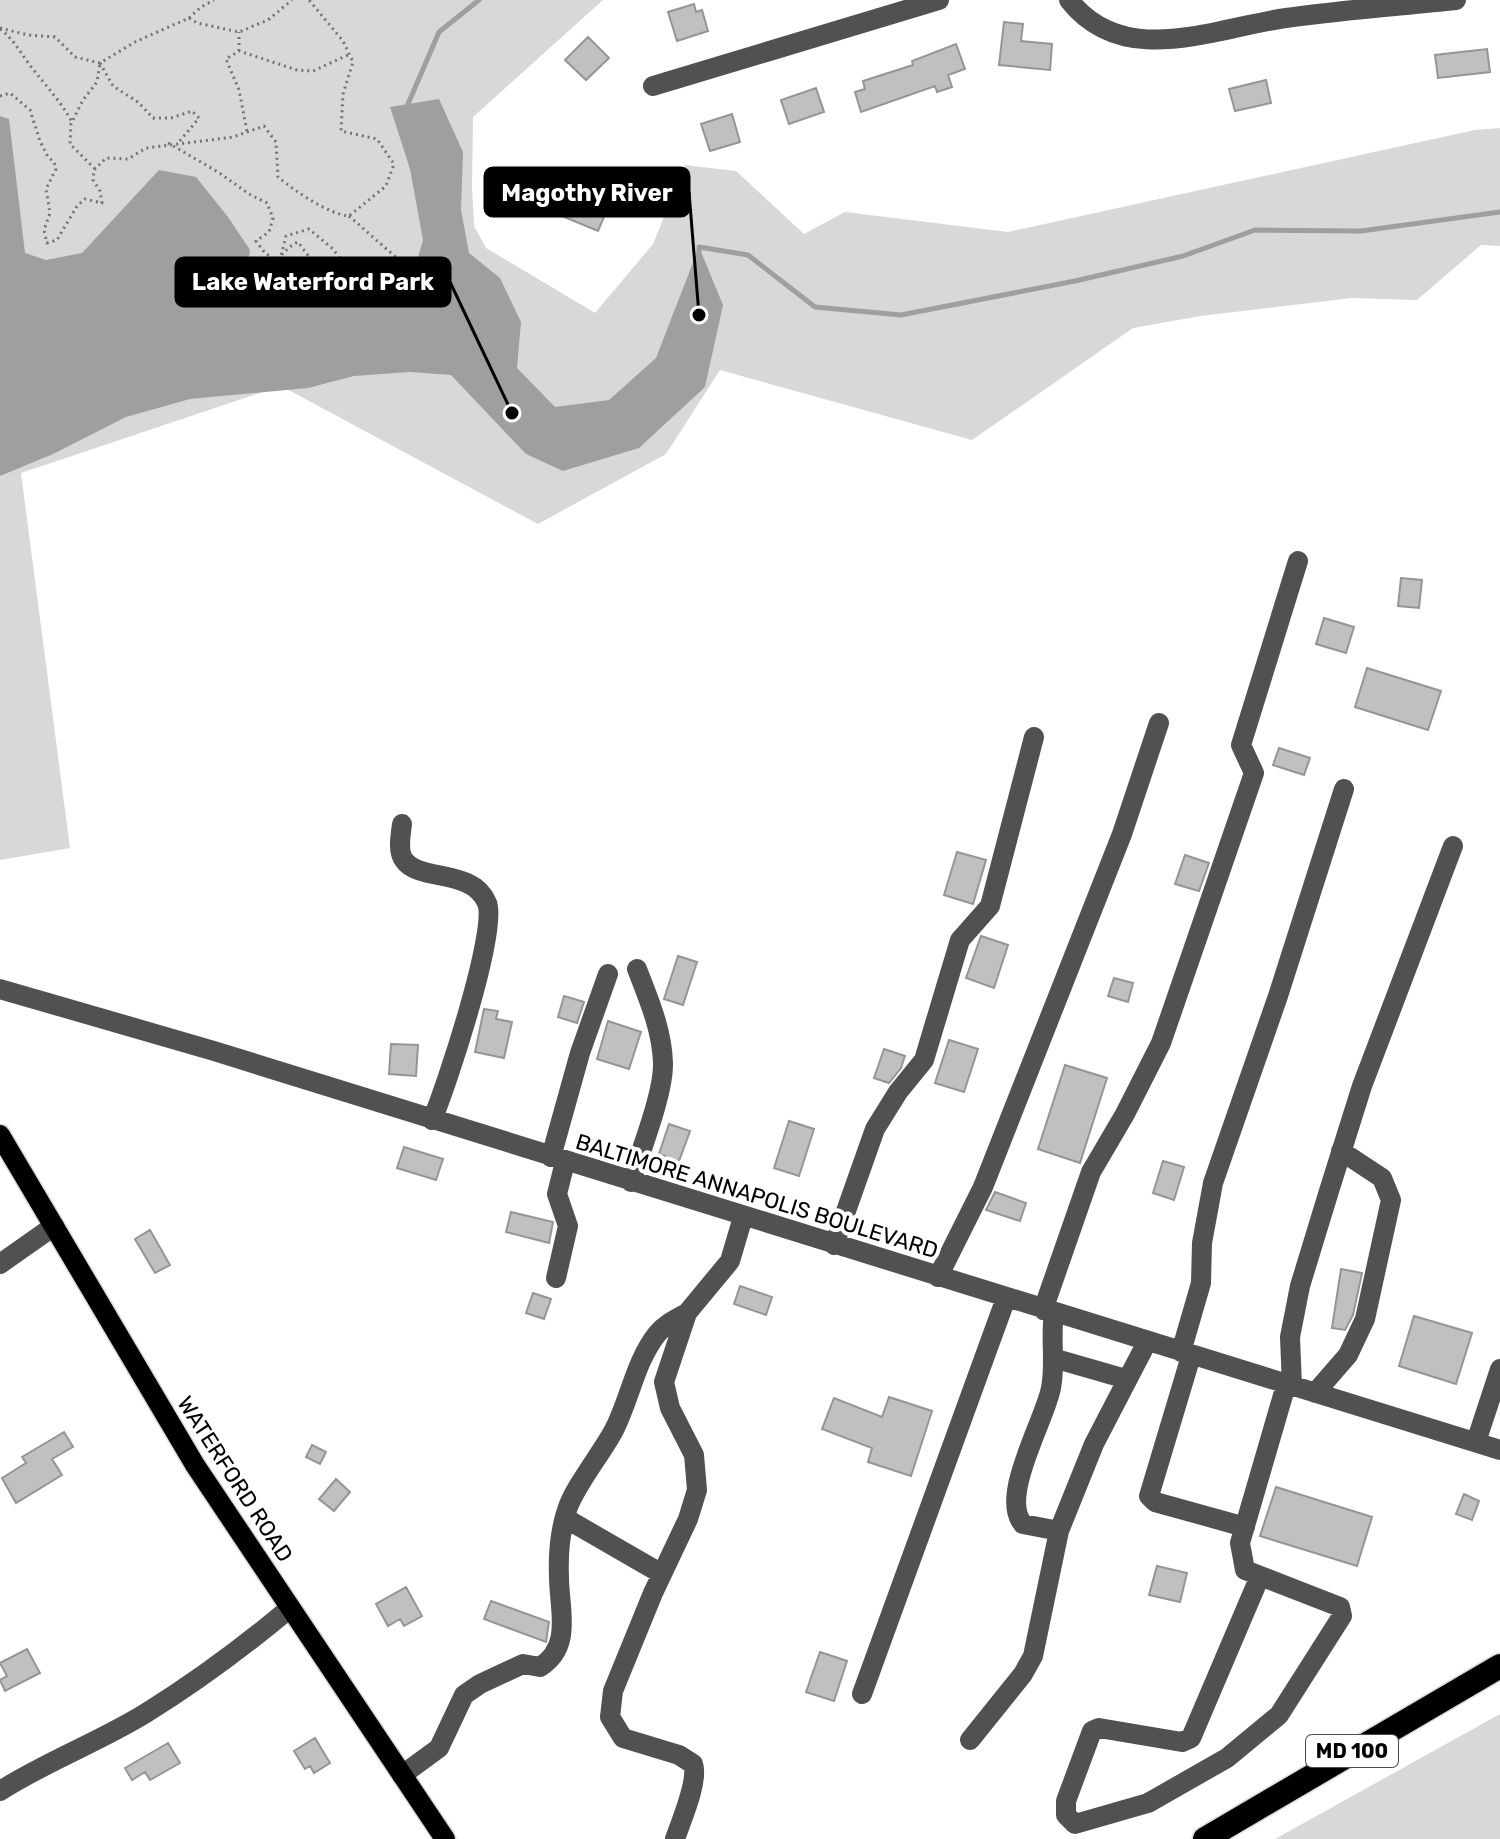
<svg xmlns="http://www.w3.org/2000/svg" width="1500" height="1839" viewBox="0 0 1500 1839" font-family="Rubik,sans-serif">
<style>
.green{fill:#d8d8d8}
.water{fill:#9f9f9f}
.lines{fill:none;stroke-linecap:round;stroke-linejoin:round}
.stream{stroke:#9f9f9f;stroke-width:5}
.building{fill:#c0c0c0;stroke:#959595;stroke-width:2}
.major-casing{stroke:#dbdbdb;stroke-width:23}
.highway-casing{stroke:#dbdbdb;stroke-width:27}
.path{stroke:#737373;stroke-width:3;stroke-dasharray:2 4;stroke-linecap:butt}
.minor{stroke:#515151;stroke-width:20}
.major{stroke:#000;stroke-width:20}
.highway{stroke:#000;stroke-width:24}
.labels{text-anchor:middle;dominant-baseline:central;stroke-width:8;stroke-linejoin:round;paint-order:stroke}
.shield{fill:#fff;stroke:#4c4c4c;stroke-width:2}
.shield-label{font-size:20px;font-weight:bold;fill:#000}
.street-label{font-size:22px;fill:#000;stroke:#fff}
.leader{fill:none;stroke:#000;stroke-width:3}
.callout-dot{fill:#000;stroke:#fff;stroke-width:3}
.callout{fill:#000;stroke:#000;stroke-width:3}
.callout-label{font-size:24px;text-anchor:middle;font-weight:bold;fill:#fff}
</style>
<rect width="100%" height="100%" fill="#fff"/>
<path class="green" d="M0,0H603L473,117L472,186L474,226L486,248L595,313L653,244L685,165L736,171L804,234L845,212L1008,232L1475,130L1500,128V246L1481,245L1417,300L1352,298L1201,316L1133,328L972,440L720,370L666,454L538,524L281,386L21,473L70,848L0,860Z
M1500,1714V1839H1275Z"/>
<path class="water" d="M439,99L463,152L461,210L469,253L500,278L521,322L517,368L555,407L609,400L656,358L699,247L723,305L705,387L639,448L563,471L526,454L451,375L410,372L354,376L308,388L190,399L126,417L53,454L0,476V116L9,119L25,253L46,260L82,253L159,170L196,177L228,217L250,250L245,282L259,284L286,272L296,283L412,279L423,240L410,169L390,107Z"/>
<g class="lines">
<path class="stream" d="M408,104L439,32L479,0
M699,254V247L748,255L815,307L901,315L1075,281L1183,256L1255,230L1361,231L1500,212"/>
</g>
<path class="building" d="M694,4L696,12L702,10L708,31L677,41L668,12Z
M1004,22L1023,24L1021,41L1052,44L1050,70L999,65Z
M588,37L609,58L586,80L565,60Z
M956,44L965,69L948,75L952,87L937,92L935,86L861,112L855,92L865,89L863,81L913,65L912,61Z
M1487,49L1490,72L1438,78L1435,55Z
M1266,80L1271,103L1235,111L1229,89Z
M816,88L824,112L789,124L781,100Z
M732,114L740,142L710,151L701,124Z
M544,183L607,210L598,231L535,205Z
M1401,578L1422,580L1419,608L1398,606Z
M1324,618L1354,627L1346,653L1316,644Z
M1367,668L1441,691L1428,730L1355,707Z
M1279,748L1310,758L1304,775L1273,765Z
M957,852L986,860L973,904L944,895Z
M1185,855L1209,863L1199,891L1175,884Z
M981,936L1008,945L994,988L966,978Z
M678,956L697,962L683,1005L664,999Z
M1114,978L1133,983L1128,1002L1108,996Z
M564,996L584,1002L577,1023L558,1017Z
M484,1009L498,1011L496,1019L512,1022L504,1058L475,1052Z
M608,1021L641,1032L629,1069L597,1059Z
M949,1040L978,1049L964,1092L935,1083Z
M391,1044L418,1045L416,1076L389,1074Z
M884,1049L905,1056L901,1068L889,1083L874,1078Z
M1065,1065L1107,1078L1080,1163L1038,1149Z
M789,1121L814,1129L799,1176L774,1168Z
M669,1124L690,1131L679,1161L659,1154Z
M404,1147L443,1159L436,1180L397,1168Z
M1163,1161L1184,1167L1174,1200L1153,1193Z
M995,1192L1026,1203L1020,1221L986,1210Z
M511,1212L553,1222L549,1243L506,1232Z
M150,1230L170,1265L155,1273L135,1239Z
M1341,1269L1362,1273L1353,1315L1345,1330L1332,1328Z
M740,1286L772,1297L766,1315L734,1304Z
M533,1293L551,1299L544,1319L526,1313Z
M1414,1316L1472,1333L1456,1384L1399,1366Z
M889,1397L932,1411L911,1476L868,1462L872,1448L822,1429L834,1398L882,1417Z
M64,1432L73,1447L52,1459L62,1475L16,1503L2,1478L26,1463L22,1457Z
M312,1445L326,1452L320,1464L306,1457Z
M336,1479L350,1492L334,1511L319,1499Z
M1276,1487L1372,1517L1357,1566L1260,1536Z
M1464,1494L1479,1501L1472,1520L1456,1514Z
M1157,1566L1187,1573L1180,1602L1149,1595Z
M406,1587L422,1616L404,1626L400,1619L388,1626L376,1604Z
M491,1601L549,1622L546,1642L484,1619Z
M27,1649L40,1673L5,1691L0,1680L7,1676L0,1663Z
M820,1652L847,1661L834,1701L806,1692Z
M315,1738L330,1763L314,1773L310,1766L305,1769L294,1751Z
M168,1743L180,1763L150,1780L145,1772L132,1780L125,1768Z"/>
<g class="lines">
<defs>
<path id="major" d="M0,1135L195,1465L445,1839"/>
<path id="highway" d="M1205,1839L1500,1666"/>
</defs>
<use href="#major" class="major-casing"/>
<use href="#highway" class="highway-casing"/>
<path class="path" d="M189,18L201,7L214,0
M0,28L28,35L55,37L75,57L100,63L135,42L189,18L197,23L239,32L268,20L292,0
M0,29C13,39 19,50 29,64C44,84 60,100 72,122
M239,51V32
M100,63L113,86L138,102L153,118H171L192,111L199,118L179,142
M0,96L10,93L30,110L40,141L48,157L54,162L56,169L46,189L50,213L44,230L47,243L57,240L77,206L85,199L102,203L100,191L93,180L94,170L106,158L128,159L146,148L233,137L264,126L276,142L278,177C295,191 328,214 349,216L386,186L394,164L377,139L341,131L343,94L353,62L343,41L309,0
M247,131L239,90L226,59L239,51L297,70L313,71L350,54
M168,143L218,172L249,194L267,203L273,218L269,232L256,241L265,253L276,260C284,253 289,246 298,242L319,270L349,271L333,249L309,229L286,236L281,256
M95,169L70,144L71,124L83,100L97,82L100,63
M349,216L399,260L397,274"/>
<path class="minor" d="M1069,0C1124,70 1214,28 1286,18C1342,10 1399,6 1456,0
M653,86L939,0
M402,824C401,834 397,851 404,860C419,882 473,868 487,903C498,930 446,1088 432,1120
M0,989L214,1051L1500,1450
M551,1157L580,1053L608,974
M631,1182C640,1152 664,1093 663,1063C662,1030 649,1000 637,969
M834,1245L875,1129L898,1092L924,1060L960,940L990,906L1034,737
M0,1264L54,1226
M938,1277L983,1187L1122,834L1159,723
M556,1278L568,1226L557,1194L565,1162
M1043,1310L1091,1172L1125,1114L1161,1043L1254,773L1241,745L1298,561
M1054,1313C1050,1338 1056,1363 1051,1388C1045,1420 999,1497 1023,1524L1059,1531
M1181,1352L1201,1283L1202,1243L1213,1183L1278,996L1344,789
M1191,1356L1149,1496L1155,1502L1245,1527
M1053,1358L1126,1379
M1292,1386L1290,1337L1300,1286L1329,1191L1362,1086L1453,846
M1315,1393L1348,1355L1365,1319L1391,1200L1382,1178L1341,1151
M1476,1442L1500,1369
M565,1518L662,1574
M1260,1576L1191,1738L1182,1742L1099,1728L1092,1731L1066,1801V1815L1075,1824L1148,1803L1227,1758L1279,1715L1342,1616L1340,1607L1245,1570L1240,1543L1286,1385
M862,1694L1006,1298
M970,1740L1023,1674L1033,1656L1059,1531L1094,1444L1147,1342
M402,1775L439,1748L464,1695L480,1684L523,1664L540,1667C573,1646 559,1609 559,1577C558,1554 560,1531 567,1510C574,1487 602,1453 614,1430C630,1399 635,1362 657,1334C665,1324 676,1319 687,1313
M0,1791C47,1761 99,1742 146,1713C193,1684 247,1644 290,1608
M675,1839C681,1821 699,1781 693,1764L679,1755L623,1738L610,1717L613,1691L653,1593L688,1519L697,1490L694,1455L670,1408L664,1382L687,1313L730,1261L743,1217"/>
<use href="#major" class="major"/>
<use href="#highway" class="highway"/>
</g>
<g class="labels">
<rect class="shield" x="1306" y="1735" width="92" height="32" rx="6"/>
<g class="shield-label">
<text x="1352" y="1751">MD 100</text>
</g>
<g class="street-label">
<text transform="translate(757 1196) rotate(17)">BALTIMORE ANNAPOLIS BOULEVARD</text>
<text transform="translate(235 1479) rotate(57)">WATERFORD ROAD</text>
</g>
</g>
<path class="leader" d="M699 315L689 192M512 413L450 282"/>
<g class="callout-dot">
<circle cx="699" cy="315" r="8"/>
<circle cx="512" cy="413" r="8"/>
</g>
<g class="callout">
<rect x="485" y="168" width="204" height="48" rx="8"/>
<rect x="176" y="258" width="274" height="48" rx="8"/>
</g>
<g class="callout-label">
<text x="587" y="201">Magothy River</text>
<text x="313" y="290">Lake Waterford Park</text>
</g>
</svg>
